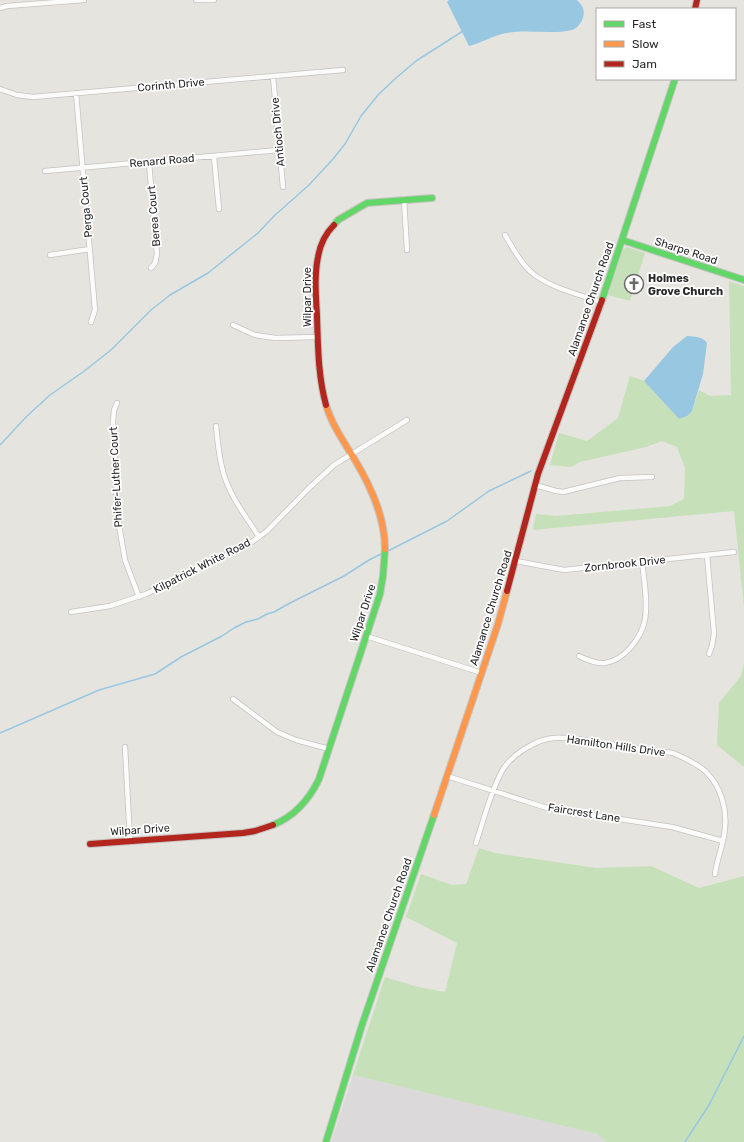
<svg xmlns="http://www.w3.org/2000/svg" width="744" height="1142" viewBox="0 0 744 1142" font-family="Rubik,sans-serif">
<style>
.industrial{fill:#dbd9da}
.green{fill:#c6e0ba}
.water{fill:#98c7e2}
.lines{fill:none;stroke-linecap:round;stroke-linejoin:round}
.stream{stroke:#98c7e2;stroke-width:1.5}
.street-casing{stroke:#c4c3c3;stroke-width:6}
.fast-casing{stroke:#c4c3c3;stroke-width:8}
.slow-casing{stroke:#c4c3c3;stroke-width:8}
.jam-casing{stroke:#c4c3c3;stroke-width:8}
.street{stroke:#fbfbfa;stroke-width:4.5}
.fast{stroke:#63d668;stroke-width:6}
.slow{stroke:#ff974d;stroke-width:6}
.jam{stroke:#b3261e;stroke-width:6}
.labels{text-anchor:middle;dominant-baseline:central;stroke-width:3.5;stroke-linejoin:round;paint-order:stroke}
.street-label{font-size:11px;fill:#292929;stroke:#fff}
.poi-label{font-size:11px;font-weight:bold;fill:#292929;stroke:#fff;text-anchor:start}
</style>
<rect width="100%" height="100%" fill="#e6e4de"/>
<path class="industrial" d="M353,1075L597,1134L606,1142H331Z"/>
<path class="green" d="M627,247L645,253L630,301L608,295L623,249Z
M729,281L744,286V607L734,511L533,530L536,514L557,516L670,506L684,499L685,468L677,447L662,441L646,447L580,462L571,467L550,465L559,433L587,441L618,418L630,376L644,381L679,419L692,411L699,390L710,396L731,395Z
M744,663V767L717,745L719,703L741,676Z
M479,848L495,853L596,868L651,866L699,888L744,876V1142H606L597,1134L353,1075L385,977L418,987L445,992L457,943L406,917L421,874L452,885L466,884Z"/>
<path class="water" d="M449,0H577C579,2 582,5 583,8C586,16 580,28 572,30C551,35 528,29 507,33C493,35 482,43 469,46L447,2Z
M687,336C695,337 702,336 707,343L703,374L692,411L687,416L679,419L644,381L673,347Z"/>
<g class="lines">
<path class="stream" d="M0,445L26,417L50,395L83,372L111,350L151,310L170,295L208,273L258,233L274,216L309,185L333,159L345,144L361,116L379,94L396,78L416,61L463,31
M386,552L447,521L489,491L531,471
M0,733L99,690L155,674L181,657L222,636L234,628L246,622L258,619L267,614L274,612L290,603L344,576L369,560L383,553
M685,1142L709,1105L744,1036"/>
<defs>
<path id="street" d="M196,0H214
M0,8L7,6L84,0
M273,76L283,187
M0,89L17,95L33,97L343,70
M76,93L95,310L91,322
M214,157L219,209
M149,163L157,254L155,263L151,268
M45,171L279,150
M404,199L407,250
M505,235C513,248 519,261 530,271C545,286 580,295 601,302
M50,255L90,249
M233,325L255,335L275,338L317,337
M117,403L114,410L113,421L117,514L125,560L139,597
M216,426C218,444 219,461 225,478C232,499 247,518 259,537
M535,485L556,491L563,492L620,478L652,477
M707,555L714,633L712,646L709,654
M516,561L564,570L734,552
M71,612L110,606L146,594L249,544L267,531L308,489L334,465L407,420
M366,636L482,673
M579,656C587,660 596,664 605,663C625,660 641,638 645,620C648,601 644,580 642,561
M233,699L277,732L296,740L329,749
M125,747L130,841
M447,776L547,808L672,827L723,841
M476,843C484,819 490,793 502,771C511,755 536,739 554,738C570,737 585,740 600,743C624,746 648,750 673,753C684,758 699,764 707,773C721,787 727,809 725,828C724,844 717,858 715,874"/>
<path id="fast" d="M334,225L338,220L367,203L432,198
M622,240L744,280
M602,300L675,79
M273,825C295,816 309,800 319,779L380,594L383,576L385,549
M326,1142L362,1025L434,815"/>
<path id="slow" d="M326,405C332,425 344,442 355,460C371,487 385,517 385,549
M434,815L498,624L507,591"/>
<path id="jam" d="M695,9L697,0
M326,405C318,376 318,346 317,316C316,297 314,277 318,257C320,245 325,234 334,225
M507,591L538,474L602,300
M90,844L243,833L255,831L273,825"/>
</defs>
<use href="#street" class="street-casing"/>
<use href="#fast" class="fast-casing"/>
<use href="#slow" class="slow-casing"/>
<use href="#jam" class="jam-casing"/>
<use href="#street" class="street"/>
<use href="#fast" class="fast"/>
<use href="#slow" class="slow"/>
<use href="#jam" class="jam"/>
</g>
<defs>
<symbol id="church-ring" viewBox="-11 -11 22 22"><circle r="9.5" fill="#fff" stroke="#6b6a68" stroke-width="1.5"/><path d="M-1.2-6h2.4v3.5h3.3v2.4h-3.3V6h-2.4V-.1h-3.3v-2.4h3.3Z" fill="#6b6a68"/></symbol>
</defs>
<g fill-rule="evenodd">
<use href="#church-ring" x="623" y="273" width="22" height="22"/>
</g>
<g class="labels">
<g class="street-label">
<text transform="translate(171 85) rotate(-5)">Corinth Drive</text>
<text transform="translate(278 132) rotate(-95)">Antioch Drive</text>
<text transform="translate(162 161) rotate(-5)">Renard Road</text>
<text transform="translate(86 207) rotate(-95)">Perga Court</text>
<text transform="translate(154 216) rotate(-95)">Berea Court</text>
<text transform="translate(686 251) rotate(18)">Sharpe Road</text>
<text transform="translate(307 297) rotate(-90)">Wilpar Drive</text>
<text transform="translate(591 299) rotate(-71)">Alamance Church Road</text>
<text transform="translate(116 477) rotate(-93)">Phifer-Luther Court</text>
<text transform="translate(625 564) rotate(-6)">Zornbrook Drive</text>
<text transform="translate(202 566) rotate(-27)">Kilpatrick White Road</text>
<text transform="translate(491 608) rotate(-73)">Alamance Church Road</text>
<text transform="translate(363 613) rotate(-72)">Wilpar Drive</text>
<text transform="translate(616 746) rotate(8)">Hamilton Hills Drive</text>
<text transform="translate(584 813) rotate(9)">Faircrest Lane</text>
<text transform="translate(140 830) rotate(-4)">Wilpar Drive</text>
<text transform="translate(389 915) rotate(-71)">Alamance Church Road</text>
</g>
<g class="poi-label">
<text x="648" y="278">Holmes<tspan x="648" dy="13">Grove Church</tspan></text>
</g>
</g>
<rect x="596" y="8" width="140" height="72" fill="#ffffff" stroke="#a9a9a9"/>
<rect x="604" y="21" width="20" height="6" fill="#63d668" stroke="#a9a9a9"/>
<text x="632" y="28" font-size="12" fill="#292929">Fast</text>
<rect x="604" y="41" width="20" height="6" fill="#ff974d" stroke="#a9a9a9"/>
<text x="632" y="48" font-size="12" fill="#292929">Slow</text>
<rect x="604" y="61" width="20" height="6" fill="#b3261e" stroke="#a9a9a9"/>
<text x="632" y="68" font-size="12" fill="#292929">Jam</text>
</svg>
